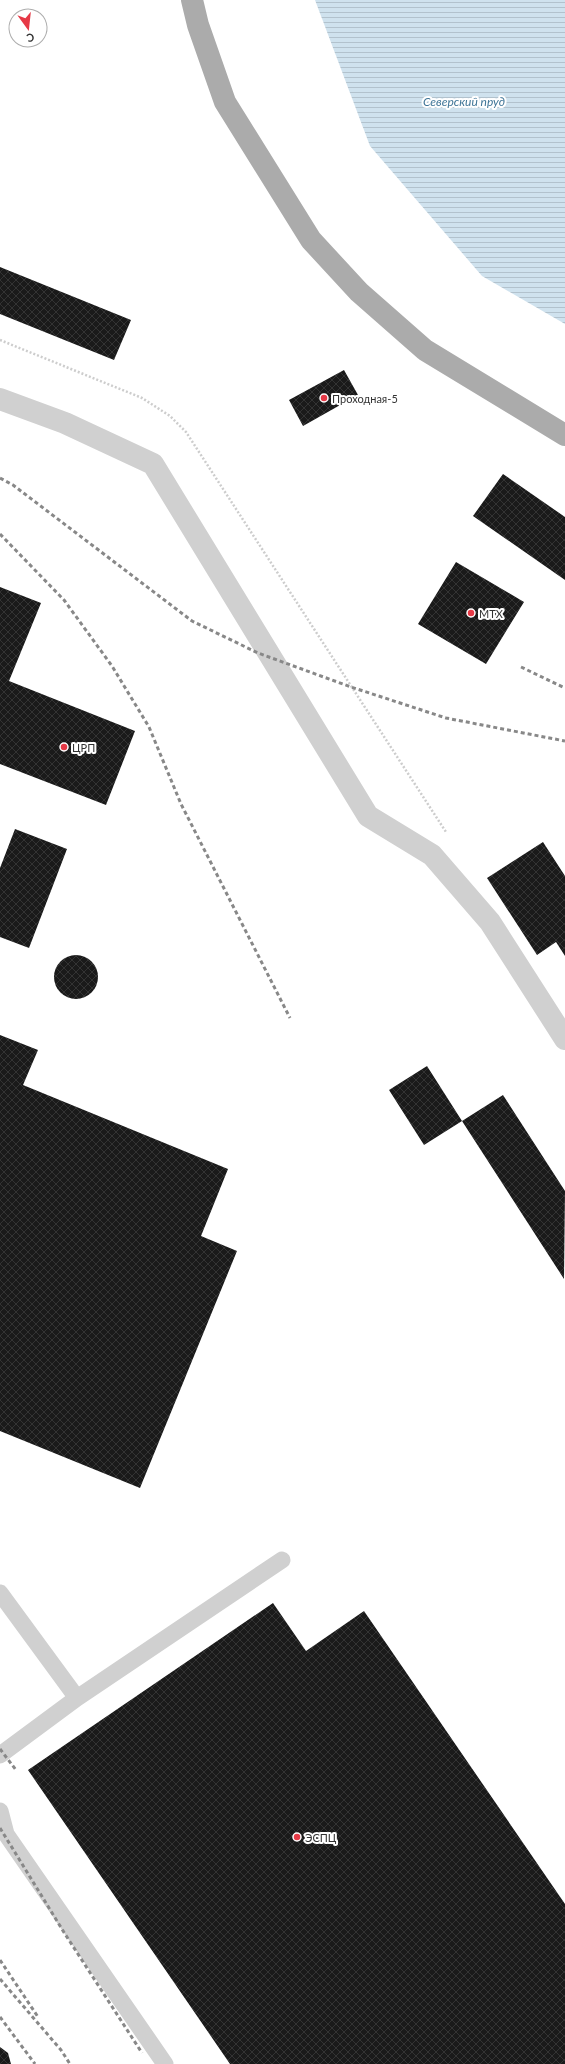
<svg xmlns="http://www.w3.org/2000/svg" width="565" height="2064" viewBox="0 0 565 2064" font-family="Lato,sans-serif">
<style>
.water{fill:url(#water-rules)}
.building{fill:url(#building-cross-hatch)}
.lines{fill:none;stroke-linecap:round;stroke-linejoin:round}
.path{stroke:#cdcdcd;stroke-width:2.5;stroke-dasharray:2 2;stroke-linecap:butt}
.lane{stroke:#d0d0d0;stroke-width:17}
.street{stroke:#d0d0d0;stroke-width:22}
.primary{stroke:#ababab;stroke-width:22}
.rail{stroke:#888;stroke-width:3;stroke-dasharray:4 3;stroke-linecap:butt}
.poi-dot{fill:#e63946;stroke:#fff;stroke-width:1.5}
.labels{text-anchor:middle;dominant-baseline:central;stroke-width:4;stroke-linejoin:round;paint-order:stroke}
.poi-label{font-size:11px;fill:#333;stroke:#fff;text-anchor:start}
.water-label{font-size:12px;font-style:italic;fill:#3f7597;stroke:#fff}
</style>
<defs>
<pattern id="water-rules" width="6" height="5" patternUnits="userSpaceOnUse"><rect width="6" height="5" fill="#cfe2ee"/><path d="M0 2.5h6" fill="none" stroke="#b2c2cd"/></pattern>
<pattern id="building-cross-hatch" width="8" height="8" patternUnits="userSpaceOnUse"><rect width="8" height="8" fill="#1a1a1a"/><path d="M0 0l8 8M0 8l8-8" fill="none" stroke="#333"/></pattern>
</defs>
<rect width="100%" height="100%" fill="#fff"/>
<path class="water" d="M315,0H565V324L482,276L370,146Z"/>
<path class="building" d="M0,267L131,320L114,360L0,314Z
M344,370L358,395L303,426L289,400Z
M503,474L565,517V580L473,516Z
M456,562L524,602L486,664L418,624Z
M0,587L41,603L9,681L135,731L106,805L0,764Z
M15,829L67,849L29,948L0,937V868Z
M543,842L565,876V956L556,942L537,955L487,878Z
M54 977a22 22 0 1 1 44 0a22 22 0 1 1-44 0Z
M0,1035L38,1050L23,1085L228,1169L201,1236L237,1251L140,1488L0,1431Z
M427,1066L462,1121L424,1145L389,1090Z
M503,1095L565,1191L564,1279L462,1121Z
M273,1603L306,1651L364,1611L565,1904V2064H230L28,1770Z
M0,2047L8,2053L11,2064H0Z"/>
<g class="lines">
<path class="path" d="M0,340L142,398L170,416L186,432L446,832"/>
<path class="lane" d="M0,1593L77,1698L0,1755
M77,1698L282,1560
M0,1811L6,1834L165,2064"/>
<path class="street" d="M0,399L65,423L153,464L368,816L432,855L490,922L565,1039"/>
<path class="primary" d="M192,0L198,25L225,102L311,240L359,292L425,350L565,435"/>
<path class="rail" d="M0,478L13,485L192,621L258,653L351,687L446,718L565,741
M0,534L64,600L112,666L149,727L181,804L290,1018
M521,667L565,688
M0,1749L16,1770
M0,1828L65,1934L142,2053
M0,1960L38,2017
M0,1979L61,2050L70,2064
M0,2017L35,2064"/>
</g>
<g class="poi-dot">
<circle cx="324" cy="398" r="4"/>
<circle cx="471" cy="613" r="4"/>
<circle cx="64" cy="747" r="4"/>
<circle cx="297" cy="1837" r="4"/>
</g>
<g class="labels">
<g class="poi-label">
<text x="332" y="398">Проходная-5</text>
<text x="479" y="613">МТХ</text>
<text x="72" y="747">ЦРП</text>
<text x="305" y="1837">ЭСПЦ</text>
</g>
<g class="water-label">
<text x="464" y="101">Северский пруд</text>
</g>
</g>
<g transform="translate(28 28) rotate(165)"><circle r="19" fill="#ffffff" stroke="#adadad"/>
<path d="M0-3L7 15L0 10L-7 15Z" fill="#e63946"/>
<text y="-6" font-size="11" font-weight="bold" text-anchor="middle" fill="#333333">С</text>
</g>
</svg>
